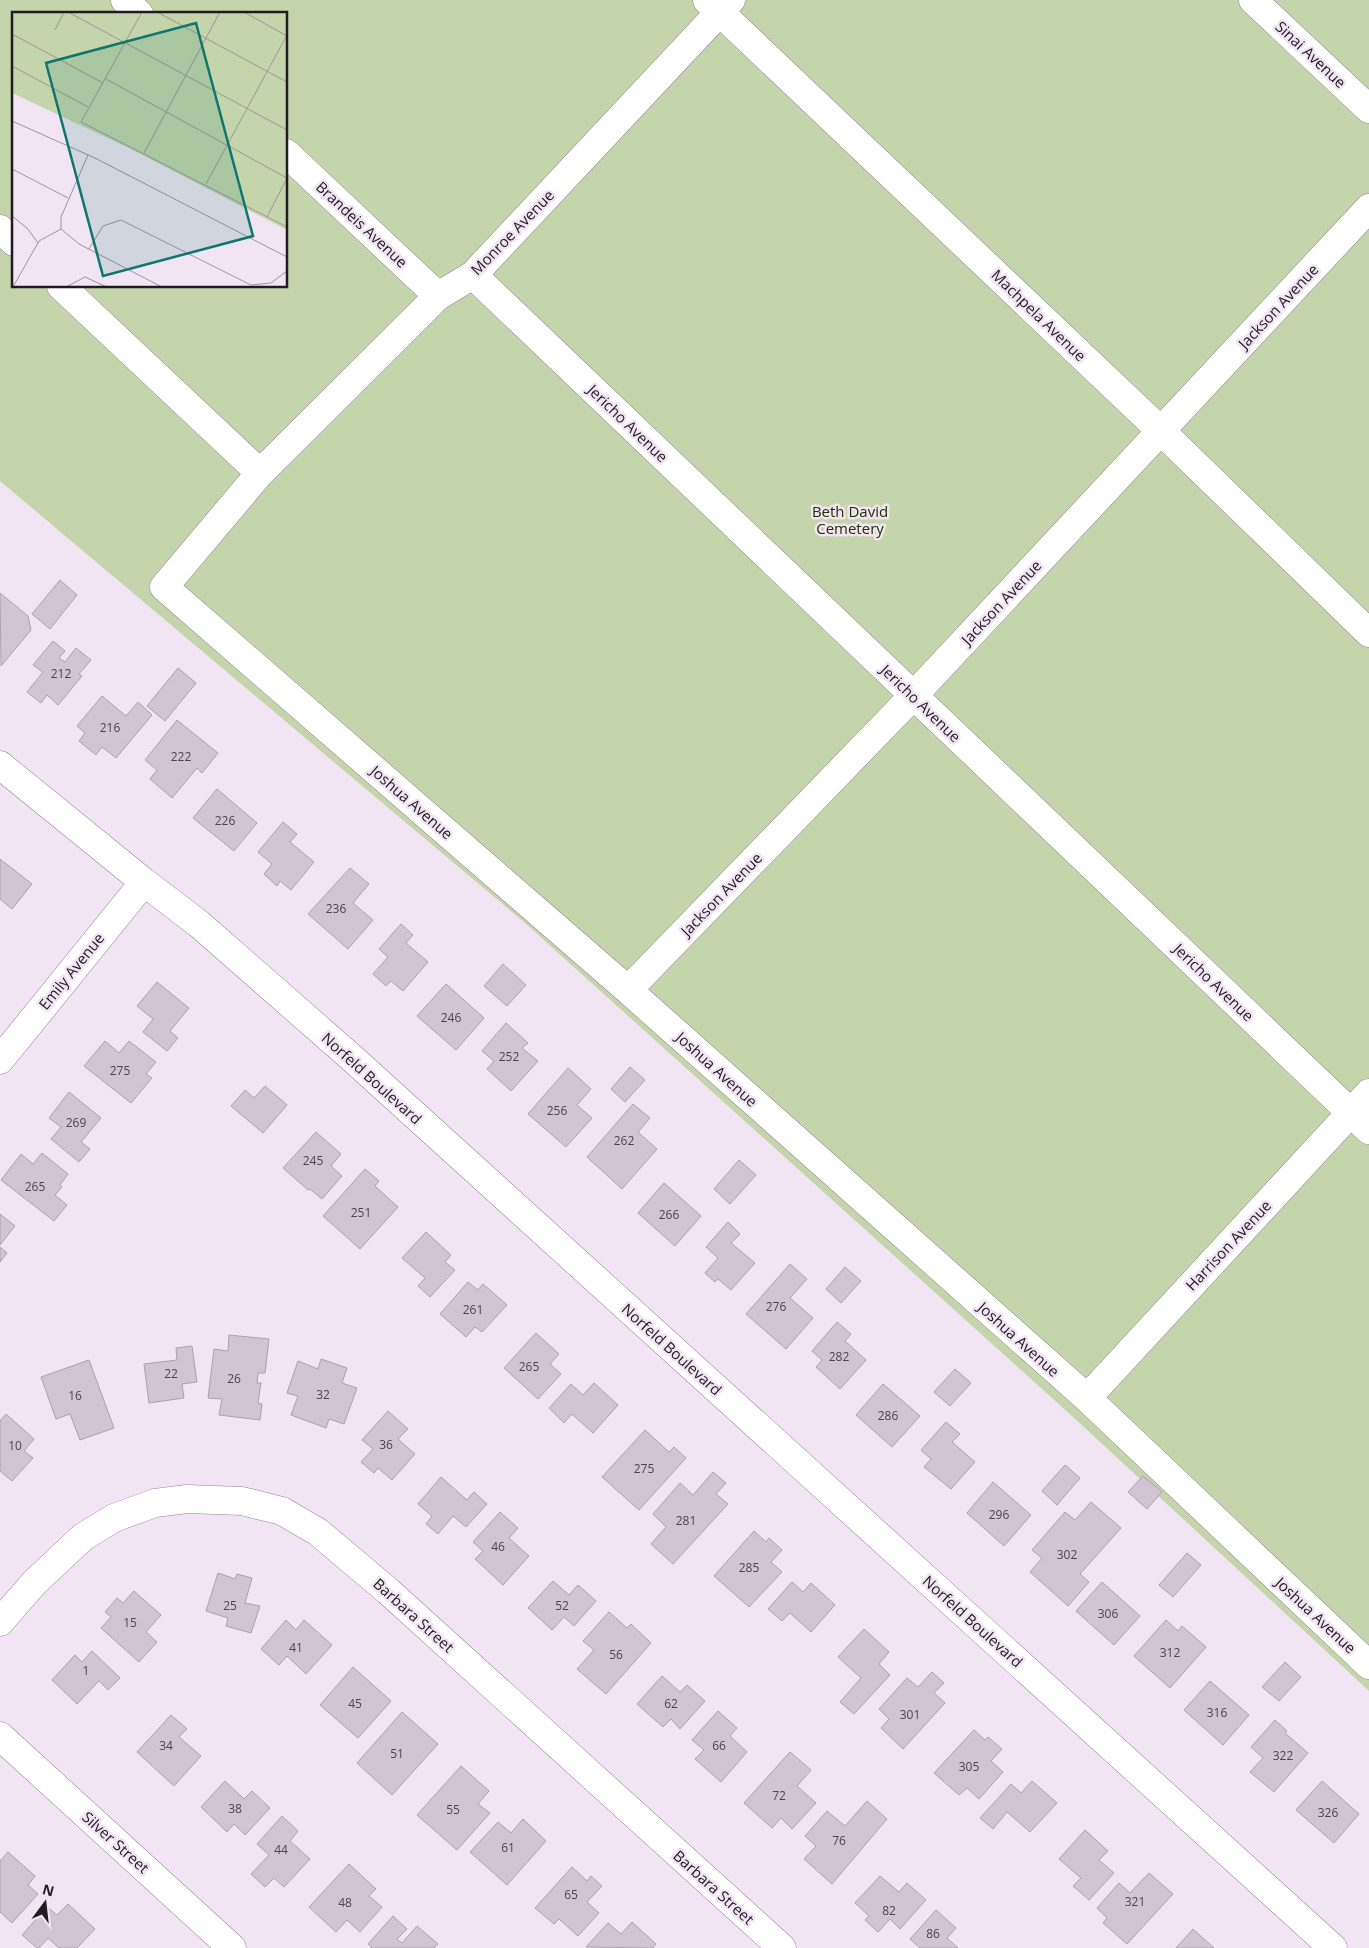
<svg xmlns="http://www.w3.org/2000/svg" width="1369" height="1948" viewBox="0 0 1369 1948" font-family="'Open Sans',sans-serif">
<style>
.green{fill:#c5d5ab;fill-rule:evenodd}
.building{fill:#d1c4d3;stroke:#aca0ae}
.lines{fill:none;stroke-linecap:round;stroke-linejoin:round}
.minor-casing{stroke:#918593;stroke-width:29}
.minor{stroke:#fff;stroke-width:28}
.labels{text-anchor:middle;dominant-baseline:central;stroke-width:5;stroke-linejoin:round;paint-order:stroke}
.number-label{font-size:12px;fill:#4c454d}
.street-label{font-size:15px;fill:#201b20;stroke:#f2e5f3}
.park-label{font-size:15px;fill:#213000;stroke:#f2e5f3}
.inset-road{fill:none;stroke:#9e949f;stroke-width:1}
.view{fill:#0f766e;fill-opacity:0.15;stroke:#0f766e;stroke-width:2.5}
.inset-edge{fill:none;stroke:#201b20;stroke-width:2.5}
</style>
<rect width="100%" height="100%" fill="#f2e5f3"/>
<path class="green" d="M0,0H1369V1691L1072,1416L525,923L0,481ZM14,14H286V286H14Z"/>
<path class="building" d="M60,580L77,595L50,629L32,614Z
M0,593L28,616L31,630L1,666Z
M53,641L65,651L59,658L65,662L76,648L91,660L79,674L82,676L58,705L47,695L41,703L27,692L43,672L33,665Z
M178,668L196,683L165,721L147,706Z
M102,696L126,716L138,702L152,715L116,758L102,747L96,755L79,741L85,733L77,726Z
M177,720L218,753L202,773L197,768L172,798L150,779L157,770L145,760Z
M217,789L257,823L234,851L193,818Z
M283,822L297,834L290,842L314,862L291,890L280,881L277,886L264,874L272,864L258,852Z
M0,859L32,884L12,909L0,899Z
M350,868L369,884L353,903L373,920L348,949L308,914Z
M401,924L413,935L406,943L428,962L403,991L391,981L386,986L373,974L388,957L379,949Z
M503,964L526,985L507,1006L484,986Z
M157,982L189,1008L170,1031L178,1038L167,1051L143,1032L153,1019L137,1006Z
M446,984L484,1018L456,1050L417,1016Z
M506,1023L528,1043L522,1048L538,1061L511,1091L487,1069L494,1061L482,1051Z
M105,1041L119,1053L129,1041L156,1062L146,1074L152,1078L131,1103L84,1066Z
M630,1067L645,1080L625,1102L611,1089Z
M568,1068L591,1089L577,1105L592,1118L566,1147L528,1114Z
M265,1086L287,1105L263,1133L231,1106L245,1090L254,1098Z
M69,1092L101,1118L81,1142L90,1149L79,1162L51,1139L61,1127L49,1118Z
M633,1104L650,1118L638,1132L657,1149L622,1189L587,1157Z
M316,1132L341,1154L331,1166L342,1176L322,1199L310,1189L308,1190L283,1168Z
M42,1153L68,1174L60,1185L62,1187L55,1195L67,1205L54,1221L1,1180L21,1154L33,1164Z
M739,1160L756,1175L730,1204L714,1189Z
M365,1169L379,1181L375,1186L398,1207L360,1249L323,1216Z
M664,1183L701,1216L675,1246L638,1213Z
M0,1214L15,1226L0,1245Z
M728,1222L740,1234L731,1243L755,1263L731,1290L718,1279L715,1282L705,1273L718,1258L706,1247Z
M426,1232L451,1255L445,1262L455,1270L430,1297L418,1286L425,1278L402,1258Z
M0,1247L7,1253L0,1262Z
M790,1264L807,1279L790,1298L813,1318L786,1349L746,1314Z
M845,1267L861,1281L841,1303L826,1289Z
M468,1282L478,1290L483,1284L507,1305L482,1332L475,1327L466,1337L440,1314Z
M837,1322L851,1334L845,1341L866,1360L840,1389L816,1367L822,1360L812,1351Z
M536,1333L559,1354L550,1364L561,1374L538,1399L504,1368Z
M229,1335L269,1339L265,1373H258L257,1383H261L258,1403L262,1404L260,1420L219,1415L222,1399L208,1398L214,1349L228,1351Z
M192,1346L197,1382L182,1384L184,1398L149,1403L144,1364L177,1360L176,1348Z
M321,1359L347,1368L342,1383L357,1388L344,1424L329,1419L326,1428L291,1415L298,1396L287,1393L298,1361L318,1369Z
M89,1360L114,1428L80,1440L70,1414L56,1419L41,1377Z
M955,1369L971,1383L950,1406L934,1392Z
M594,1383L618,1405L593,1433L572,1414L564,1423L549,1408L571,1384L583,1395Z
M883,1384L920,1416L892,1447L856,1415Z
M388,1411L408,1429L398,1439L415,1454L392,1480L378,1468L374,1473L361,1462L373,1449L362,1440Z
M6,1414L34,1439L24,1451L33,1458L12,1481L0,1471V1421Z
M946,1422L960,1434L952,1442L975,1462L951,1489L924,1467L931,1459L921,1450Z
M645,1430L669,1452L674,1447L686,1458L639,1510L602,1477Z
M1065,1465L1080,1478L1057,1505L1042,1491Z
M713,1472L726,1483L716,1494L728,1504L673,1564L651,1544L666,1527L653,1514L680,1483L693,1495Z
M1143,1476L1162,1492L1147,1509L1128,1492Z
M441,1477L467,1500L474,1492L487,1504L466,1527L453,1516L438,1534L426,1524L432,1516L418,1504Z
M993,1482L1031,1515L1004,1546L967,1513Z
M1091,1502L1121,1528L1080,1574L1089,1582L1068,1606L1030,1572L1042,1558L1032,1550L1065,1512L1075,1520Z
M500,1512L518,1528L509,1538L529,1556L503,1585L475,1559L483,1551L473,1542Z
M754,1531L766,1542L769,1538L782,1550L771,1562L782,1572L749,1607L714,1576Z
M1187,1553L1201,1565L1173,1597L1159,1585Z
M218,1573L235,1579L237,1574L252,1578L245,1603L260,1606L251,1633L226,1626L228,1618L206,1611Z
M553,1581L569,1595L578,1585L596,1601L574,1626L564,1617L552,1630L528,1608Z
M792,1582L803,1592L811,1583L835,1605L811,1632L790,1613L782,1621L768,1609Z
M1102,1582L1140,1616L1114,1645L1076,1611Z
M134,1591L161,1615L146,1632L157,1642L139,1662L101,1628L111,1617L105,1612L117,1598L123,1603Z
M609,1612L627,1628L631,1624L651,1643L606,1694L577,1669L594,1650L583,1641Z
M286,1620L296,1630L304,1620L332,1645L306,1674L287,1656L279,1665L261,1649Z
M1166,1620L1178,1631L1182,1626L1206,1647L1170,1688L1134,1656Z
M864,1629L889,1652L879,1664L890,1675L854,1714L840,1702L861,1678L838,1657Z
M92,1651L120,1678L108,1690L99,1681L77,1704L52,1680L75,1655L82,1662Z
M1285,1662L1301,1677L1279,1701L1262,1687Z
M353,1667L391,1701L358,1738L320,1705Z
M932,1672L944,1683L934,1693L945,1703L903,1749L881,1728L889,1719L879,1709L907,1678L918,1687Z
M662,1676L680,1692L687,1685L705,1701L680,1729L671,1719L663,1727L637,1704Z
M1210,1681L1249,1715L1223,1745L1184,1710Z
M718,1711L737,1728L730,1736L747,1752L721,1782L695,1759L704,1750L692,1740Z
M402,1712L438,1744L392,1795L357,1763Z
M171,1715L187,1729L179,1737L201,1756L174,1786L137,1752Z
M1275,1720L1287,1731L1285,1733L1308,1753L1274,1792L1250,1772L1263,1758L1251,1747Z
M974,1730L985,1740L988,1737L1002,1749L991,1761L1003,1772L979,1799L967,1788L959,1795L934,1773Z
M790,1752L811,1770L797,1786L816,1803L792,1829L781,1818L772,1828L744,1803Z
M461,1766L489,1791L478,1804L490,1813L457,1850L417,1815Z
M225,1781L244,1799L252,1791L270,1808L245,1835L234,1824L227,1832L201,1807Z
M1032,1781L1057,1803L1030,1832L1007,1812L993,1829L980,1818L1011,1784L1021,1793Z
M1322,1781L1359,1814L1334,1843L1296,1810Z
M867,1801L887,1819L832,1884L804,1859L816,1846L805,1836L827,1811L845,1826Z
M282,1816L298,1831L290,1841L310,1859L284,1887L274,1878L265,1887L251,1874L269,1855L257,1844Z
M523,1819L546,1841L507,1885L470,1852L498,1822L511,1833Z
M1085,1830L1108,1851L1099,1860L1114,1873L1089,1900L1073,1886L1081,1878L1059,1859Z
M8,1852L35,1876L28,1885L38,1894L12,1923L0,1912V1861Z
M349,1864L376,1889L369,1896L382,1907L360,1932L347,1920L336,1932L309,1907Z
M572,1867L587,1881L591,1876L602,1886L587,1902L599,1913L578,1936L559,1919L554,1924L535,1908Z
M1149,1873L1173,1894L1127,1944L1103,1923L1107,1918L1097,1908L1119,1883L1130,1893Z
M880,1876L899,1892L907,1883L926,1900L900,1929L890,1919L878,1932L865,1920L869,1916L855,1903Z
M68,1904L95,1929L77,1948H59L48,1938L39,1948H37L22,1935L47,1907L57,1915Z
M936,1910L956,1928L947,1938L958,1948H920L910,1939Z
M393,1916L407,1929L397,1939L402,1943L417,1926L438,1944L434,1948H372L368,1944Z
M632,1922L656,1944L653,1948L586,1947L608,1923L621,1934Z
M1193,1929L1214,1948H1176Z"/>
<g class="lines">
<defs>
<path id="minor" d="M125,0L139,14
M707,0L1161,431L1369,633
M731,0L473,275L438,296L260,473L164,587L628,990L1087,1398L1369,1665
M1253,0L1369,109
M286,153L438,296
M0,229L14,242
M473,275L1369,1130
M61,286L260,473
M0,765L144,882L199,924L353,1059L1333,1948
M628,990L913,696L1369,208
M0,1060L144,882
M1087,1398L1369,1093
M0,1622L34,1583L83,1537L114,1518L155,1503L187,1499L242,1501L282,1511L318,1532L388,1591L782,1948
M0,1736L232,1948"/>
</defs>
<use href="#minor" class="minor-casing"/>
<use href="#minor" class="minor"/>
</g>
<g class="labels">
<g class="number-label">
<text x="61" y="673">212</text>
<text x="110" y="727">216</text>
<text x="181" y="756">222</text>
<text x="225" y="820">226</text>
<text x="336" y="908">236</text>
<text x="451" y="1017">246</text>
<text x="509" y="1056">252</text>
<text x="120" y="1070">275</text>
<text x="557" y="1110">256</text>
<text x="76" y="1122">269</text>
<text x="624" y="1140">262</text>
<text x="313" y="1160">245</text>
<text x="35" y="1186">265</text>
<text x="361" y="1212">251</text>
<text x="669" y="1214">266</text>
<text x="776" y="1306">276</text>
<text x="473" y="1309">261</text>
<text x="839" y="1356">282</text>
<text x="529" y="1366">265</text>
<text x="171" y="1373">22</text>
<text x="234" y="1378">26</text>
<text x="323" y="1394">32</text>
<text x="75" y="1395">16</text>
<text x="888" y="1415">286</text>
<text x="386" y="1444">36</text>
<text x="15" y="1445">10</text>
<text x="644" y="1468">275</text>
<text x="999" y="1514">296</text>
<text x="686" y="1520">281</text>
<text x="498" y="1546">46</text>
<text x="1067" y="1554">302</text>
<text x="749" y="1567">285</text>
<text x="230" y="1605">25</text>
<text x="562" y="1605">52</text>
<text x="1108" y="1613">306</text>
<text x="130" y="1622">15</text>
<text x="296" y="1647">41</text>
<text x="1170" y="1652">312</text>
<text x="616" y="1654">56</text>
<text x="86" y="1670">1</text>
<text x="355" y="1703">45</text>
<text x="671" y="1703">62</text>
<text x="1217" y="1712">316</text>
<text x="910" y="1714">301</text>
<text x="166" y="1745">34</text>
<text x="719" y="1745">66</text>
<text x="397" y="1753">51</text>
<text x="1283" y="1755">322</text>
<text x="969" y="1766">305</text>
<text x="779" y="1795">72</text>
<text x="235" y="1808">38</text>
<text x="453" y="1809">55</text>
<text x="1328" y="1812">326</text>
<text x="839" y="1840">76</text>
<text x="508" y="1847">61</text>
<text x="281" y="1849">44</text>
<text x="571" y="1894">65</text>
<text x="1135" y="1901">321</text>
<text x="345" y="1902">48</text>
<text x="889" y="1910">82</text>
<text x="933" y="1933">86</text>
</g>
<g class="street-label">
<text transform="translate(1311 54) rotate(43)">Sinai Avenue</text>
<text transform="translate(362 224) rotate(43)">Brandeis Avenue</text>
<text transform="translate(512 232) rotate(-46)">Monroe Avenue</text>
<text transform="translate(1278 306) rotate(-47)">Jackson Avenue</text>
<text transform="translate(1039 315) rotate(44)">Machpela Avenue</text>
<text transform="translate(628 423) rotate(44)">Jericho Avenue</text>
<text transform="translate(1001 602) rotate(-47)">Jackson Avenue</text>
<text transform="translate(921 703) rotate(44)">Jericho Avenue</text>
<text transform="translate(412 802) rotate(41)">Joshua Avenue</text>
<text transform="translate(721 894) rotate(-46)">Jackson Avenue</text>
<text transform="translate(71 971) rotate(-51)">Emily Avenue</text>
<text transform="translate(1214 982) rotate(44)">Jericho Avenue</text>
<text transform="translate(717 1069) rotate(42)">Joshua Avenue</text>
<text transform="translate(372 1078) rotate(42)">Norfeld Boulevard</text>
<text transform="translate(1228 1245) rotate(-47)">Harrison Avenue</text>
<text transform="translate(1019 1339) rotate(42)">Joshua Avenue</text>
<text transform="translate(672 1349) rotate(42)">Norfeld Boulevard</text>
<text transform="translate(414 1615) rotate(42)">Barbara Street</text>
<text transform="translate(1316 1615) rotate(43)">Joshua Avenue</text>
<text transform="translate(973 1621) rotate(42)">Norfeld Boulevard</text>
<text transform="translate(116 1842) rotate(42)">Silver Street</text>
<text transform="translate(714 1887) rotate(42)">Barbara Street</text>
</g>
<g class="park-label">
<text x="850" y="511">Beth David<tspan x="850" dy="17">Cemetery</tspan></text>
</g>
</g>
<g transform="translate(12 12)">
<rect width="275" height="275" fill="#f2e5f3"/>
<path d="M0,0H275V218L119,137L0,81Z" fill="#c5d5ab"/>
<path class="inset-road" d="M56,0L275,118M130,0L69,110L275,215M145,0L275,70M232,0L275,24M43,18L52,0M0,22L91,71M0,54L76,95M94,67L275,166M0,109L83,146L275,245M132,141L208,0M0,157L56,186M194,172L275,23M0,204L15,216L26,231M255,205L275,166M49,217L67,232L150,275M49,217V205L76,143M77,237L91,214L109,208L239,273L259,271L275,259M1,275L27,229L49,217M54,275L73,265L95,275"/>
<path class="view" d="M184,11L241,224L91,264L34,51Z"/>
<rect width="275" height="275" class="inset-edge"/>
</g>
<g transform="translate(45 1903) rotate(15)" stroke="#f2e5f3" stroke-width="4" paint-order="stroke">
<path d="M0-4L9 19L0 12L-9 19Z" fill="#201b20"/>
<text y="-8" font-size="14" font-weight="bold" text-anchor="middle" fill="#201b20">N</text>
</g>
</svg>
